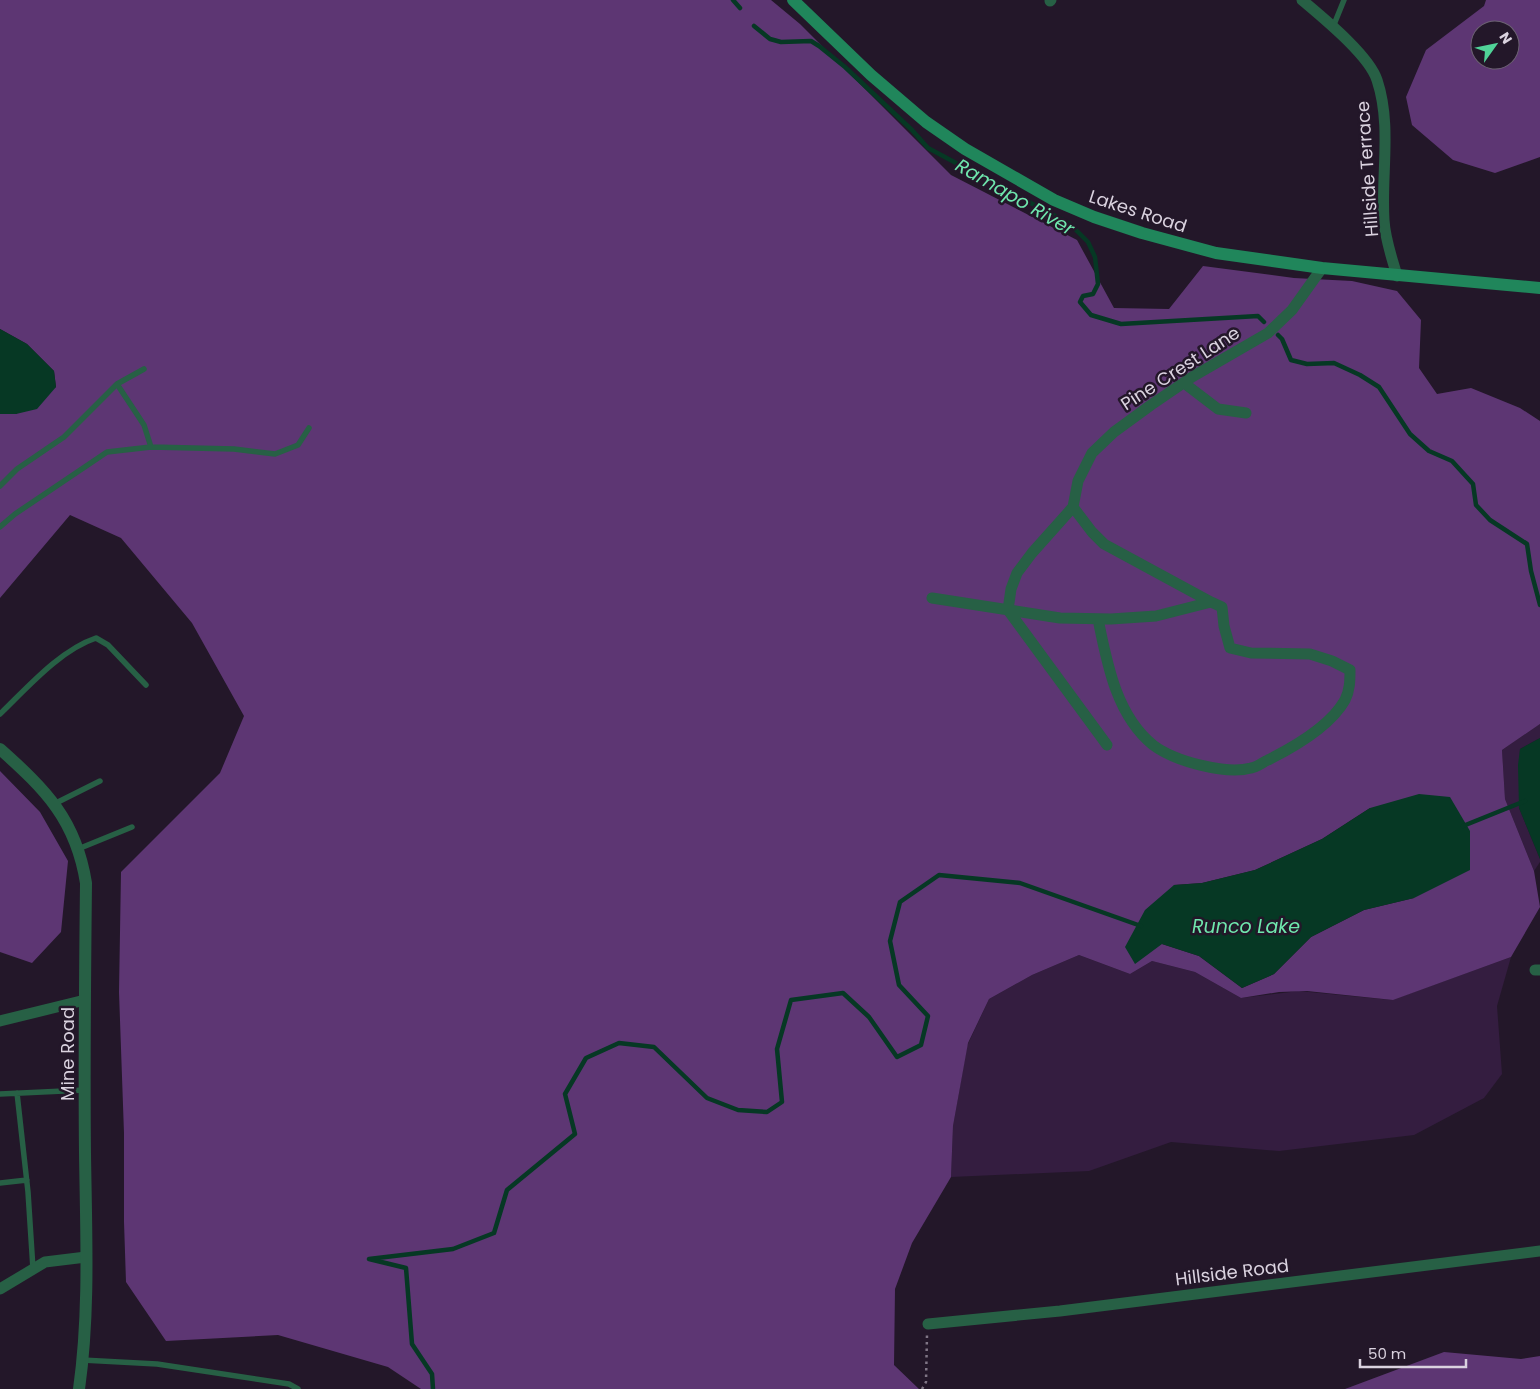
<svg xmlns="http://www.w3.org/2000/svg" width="1540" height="1389" viewBox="0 0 1540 1389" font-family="Poppins,sans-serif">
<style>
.green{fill:#341d40}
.forest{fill:#5d3673;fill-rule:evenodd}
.water{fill:#063824}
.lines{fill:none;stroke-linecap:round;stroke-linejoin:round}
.stream{stroke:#063824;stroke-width:4.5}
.path{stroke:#807686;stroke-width:2.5;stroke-dasharray:2.5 4;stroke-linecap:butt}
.service{stroke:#276045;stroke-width:5.5}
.minor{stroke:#276045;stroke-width:11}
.tertiary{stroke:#276045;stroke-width:12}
.secondary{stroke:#20865b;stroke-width:12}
.labels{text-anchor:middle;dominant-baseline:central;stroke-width:5;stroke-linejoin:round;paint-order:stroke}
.street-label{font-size:18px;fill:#dad2df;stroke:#231729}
.water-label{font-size:19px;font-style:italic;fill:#6fe6ad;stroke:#231729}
</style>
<rect width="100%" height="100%" fill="#231729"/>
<path class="green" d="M1540,724V738L1520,749L1519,808L1540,859V862L1534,871L1505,799L1502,750Z
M1079,955L1130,974L1152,961L1195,972L1241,998L1299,991L1392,1000L1511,957L1497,1006L1502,1074L1484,1098L1414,1135L1279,1151L1171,1142L1089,1171L951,1177L953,1126L967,1046L989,999L1032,975Z"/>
<path class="forest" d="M0,0H771L800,24L951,175L1077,240L1114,308L1169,309L1203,266L1294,278L1352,281L1397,291L1421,320L1419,368L1437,394L1471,388L1520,408L1540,421V724L1502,750L1505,799L1534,871L1540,907L1511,957L1393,1000L1307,991L1279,992L1241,998L1195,972L1152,961L1130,974L1079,955L1032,975L989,999L968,1043L953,1126L951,1177L912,1243L895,1289L894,1365L919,1389H421L388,1367L278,1335L166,1341L126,1282L124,1222V1133L119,992L121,872L220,773L244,716L192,623L121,538L70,515L0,598V414H16L56,387L54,371L27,344L0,329ZM1370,808L1414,898L1364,910L1311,937L1274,974L1242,988L1199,956L1162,944L1174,885L1202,883L1255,870L1322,839Z
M1486,0H1540V157L1495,173L1453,160L1412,125L1406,97L1426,50L1484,6ZM1480,30H1510V60H1480Z
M0,771L40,812L68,861L61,932L32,963L0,952Z
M1444,1352L1521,1359L1540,1356V1389H1345Z"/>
<path class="water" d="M0,329L27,344L54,371L56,387L37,409L16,414H0Z
M1540,738V859L1519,808L1518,765L1520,749Z
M1419,794L1450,797L1470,831V870L1414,898L1364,910L1311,937L1274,974L1242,988L1199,956L1162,944L1135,964L1125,947L1145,910L1174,885L1202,883L1255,870L1322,839L1370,808Z"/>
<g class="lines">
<path class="stream" d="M733,0L740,8
M754,26L770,39L781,42L811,41L819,46L845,67L912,130L928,148L1070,224L1088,242L1095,257L1098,284L1093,294L1083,296L1080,302L1091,315L1121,324L1258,316L1264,322
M1278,335L1282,339L1291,360L1307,364L1334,363L1360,375L1379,387L1410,434L1429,451L1452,461L1473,484L1476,505L1490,520L1527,544L1531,571L1540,605
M1463,826L1525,801
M433,1389L432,1374L412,1344L406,1268L369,1259L453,1249L494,1233L507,1190L575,1134L565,1094L586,1058L619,1043L654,1047L707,1098L738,1110L767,1112L782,1102L777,1049L791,1000L843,993L869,1017L897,1057L921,1045L928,1016L899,985L890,941L900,902L939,875L1020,883L1141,926"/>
<path class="path" d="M922,1389L926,1382L927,1335"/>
<path class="service" d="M1333,27L1344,0
M117,384L144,425L151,447
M0,486L17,469L64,437L117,384L144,369
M0,527L15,514L107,452L151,447L234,449L275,454L298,445L309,428
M0,714C27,688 60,650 96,638L108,645L146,685
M54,804L100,781
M78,849L132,827
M17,1093L28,1192L33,1269
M0,1094L85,1090
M0,1183L27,1180
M82,1360L157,1364L289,1384L298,1389"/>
<path class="minor" d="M1302,0C1322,17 1369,55 1377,80C1392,125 1381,174 1384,220C1385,239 1392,258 1397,276
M1050,1L1051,0
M1184,383L1218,409L1246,413
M1073,507L1092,532L1104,544L1211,602
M932,598L1060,618L1111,619L1156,616L1211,602L1222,607L1224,626L1230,648L1251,653L1310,654L1332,661L1350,670C1350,680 1350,690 1345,700C1331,725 1294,747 1268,760C1263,762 1257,767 1251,768C1226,775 1174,761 1153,745C1116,715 1107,663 1098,619
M1107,745L1008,610L1011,589L1017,573L1032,553L1073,507L1078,481L1092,453L1114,432L1151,405L1192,377L1268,333L1292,310L1322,268
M1535,970H1540
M0,1021L85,1000
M0,1289L45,1262L86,1257
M928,1324L1060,1311L1540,1251"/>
<path class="tertiary" d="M0,749C46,790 76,820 86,883C85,973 84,1063 85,1153C86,1231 90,1311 79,1389"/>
<path class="secondary" d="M793,0L871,75L926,122L965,149L1054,200L1094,217L1142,233L1216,253L1322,268L1540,288"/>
</g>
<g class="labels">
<g class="street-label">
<text transform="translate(1367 169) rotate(-94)">Hillside Terrace</text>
<text transform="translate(1138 211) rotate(18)">Lakes Road</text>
<text transform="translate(1180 368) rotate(-33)">Pine Crest Lane</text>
<text transform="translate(67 1054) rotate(-90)">Mine Road</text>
<text transform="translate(1232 1272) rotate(-7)">Hillside Road</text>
</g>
<g class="water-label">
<text transform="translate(1015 197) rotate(30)">Ramapo River</text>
<text x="1246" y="926">Runco Lake</text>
</g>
</g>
<g transform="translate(1495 45) rotate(57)"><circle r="24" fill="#231729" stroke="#6c6272"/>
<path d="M0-4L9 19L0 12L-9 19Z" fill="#50d398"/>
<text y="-8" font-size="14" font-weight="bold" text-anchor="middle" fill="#dad2df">N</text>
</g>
<path d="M1360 1359v8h106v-8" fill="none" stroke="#dad2df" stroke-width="2.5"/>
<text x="1368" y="1359" font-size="15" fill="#dad2df" stroke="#231729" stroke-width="4" paint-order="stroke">50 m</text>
</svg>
